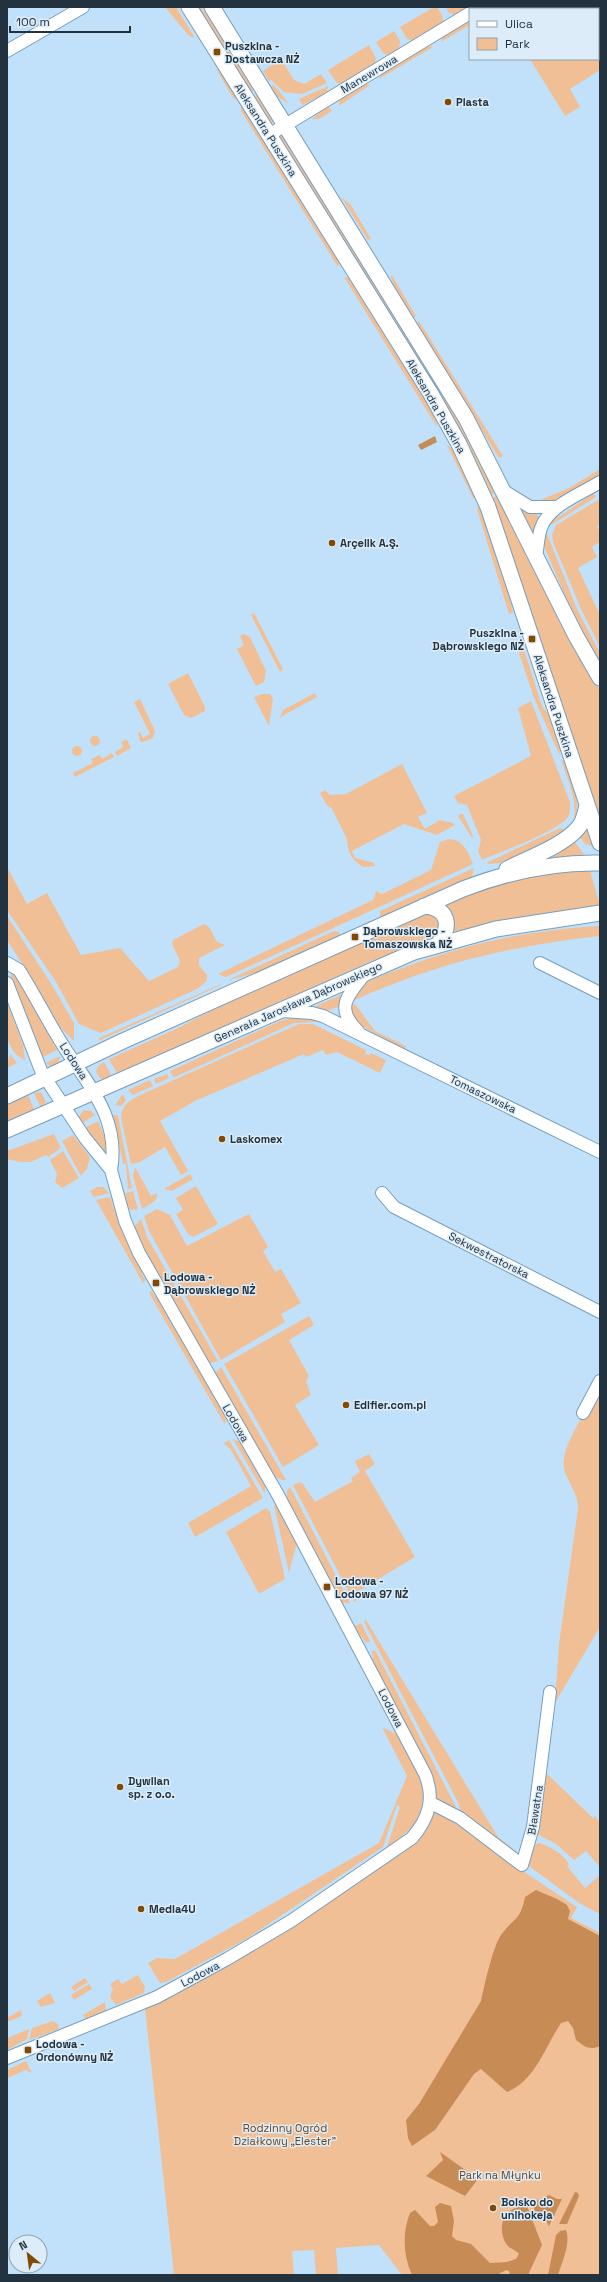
<svg xmlns="http://www.w3.org/2000/svg" width="607" height="2282" viewBox="0 0 607 2282" font-family="'Space Grotesk',sans-serif">
<style>
.green{fill:#f1bf95}
.forest{fill:#c78b55}
.lines{fill:none;stroke-linecap:round;stroke-linejoin:round}
.minor-casing{stroke:#789ebb;stroke-width:14}
.major-casing{stroke:#789ebb;stroke-width:17}
.minor{stroke:#fff;stroke-width:12}
.major{stroke:#fff;stroke-width:15}
.poi-dot{fill:#834900;stroke:#dcecf8;stroke-width:1.5}
.labels{text-anchor:middle;dominant-baseline:central;stroke-width:3;stroke-linejoin:round;paint-order:stroke}
.poi-label{font-size:11px;font-weight:bold;fill:#22323e;stroke:#dcecf8;text-anchor:start}
.street-label{font-size:11px;fill:#22323e;stroke:#dcecf8}
.park-label{font-size:11px;fill:#6e451c;stroke:#dcecf8}
</style>
<rect width="100%" height="100%" fill="#c1e1fa"/>
<path class="green" d="M165,7H176L195,38L189,36Z
M196,7H201L218,30L254,90L250,92Z
M434,7H437L443,17L442,23L414,41L407,39L400,27Z
M446,7H468L455,15L449,13Z
M593,7H600V70L570,89L580,107L565,116L530,59H598V9H590Z
M470,19V25L441,42L442,37Z
M394,31L400,41L399,49L389,55L384,54L376,42Z
M369,45L376,58L375,63L342,84L337,83L328,70Z
M428,46L433,47L379,79L382,73Z
M281,59L294,80L304,84L321,74L327,83L302,94L284,92L271,80L269,81L263,71Z
M215,67L224,77L238,100L233,98Z
M365,84L370,85L339,106V100Z
M273,85L275,86L289,104L278,97L271,87Z
M328,86L327,93L302,105L299,99Z
M258,95L274,122L270,124L253,97Z
M241,104L340,262L338,267L241,111Z
M328,106L332,111L319,119H312Z
M282,135L460,421L497,492L490,495L459,430L278,138Z
M341,197L351,205L371,239L368,240Z
M390,275L393,277L416,316L414,318L397,293Z
M344,277L350,278L436,417L437,427Z
M419,321L503,456L499,458L416,324Z
M447,445L454,450L478,500L473,498Z
M600,469V475L554,501L547,504L538,501L569,488Z
M594,493L596,497L553,524H548Z
M499,495L600,691V824L492,498Z
M600,499V524L597,526L600,532V542L592,547L597,557L578,568L600,615V647L582,611L553,542L552,535L556,525Z
M479,503L508,587L513,613L509,614L477,509Z
M518,506L536,512L540,521L535,539Z
M545,529L577,609L600,653V665L572,612L546,551L544,544Z
M254,613L283,669L280,672L251,615Z
M244,634L250,637L266,671L264,682L256,686L237,649L244,645L240,636Z
M523,646L542,706L549,715L561,751L559,754L534,698L519,653Z
M188,673L205,707V711L191,718L184,715L168,684Z
M315,693L317,697L282,716L279,720L283,710Z
M263,694H270L273,699L269,726L254,697Z
M140,699L155,731L153,738L143,742L140,741L138,733L140,732L143,738L150,734L134,702Z
M531,701L570,802C570,806 571,812 568,817C557,832 502,851 482,860L478,851L481,840L467,805L458,803L454,796L531,756L518,708Z
M90 741a5 5 0 1 1 10 0a5 5 0 1 1-10 0Z
M125,740H127L131,748L117,756L115,752L123,747L121,742Z
M72 751a5 5 0 1 1 10 0a5 5 0 1 1-10 0Z
M112,753L114,757L75,777L73,773L93,763L91,759L100,755L102,759Z
M561,760L565,761C572,782 584,805 572,826C580,804 568,781 561,760Z
M402,764L427,813L418,817L425,829L440,820L453,823L455,825L437,835L404,824L352,851L355,858L374,863L375,866L363,867L354,860L349,852L346,837L332,809L326,804L320,793L325,790L330,795L346,794Z
M460,814H463L473,836L472,838L458,816Z
M586,825L593,846L585,844L578,835Z
M560,828L566,830C551,841 504,869 486,863Z
M449,839C464,840 468,852 473,864L226,977L218,974L373,900L376,891L382,894L431,870L440,842Z
M573,839L585,856L537,858Z
M7,867L27,904L47,893L81,955L120,948L149,981L178,967L180,961L172,944L173,940L204,924L209,927L217,942L225,945L199,958V965L207,975V981L197,989L101,1033L79,1024L56,982L7,910Z
M474,868L472,877L380,918V911Z
M590,870L600,906L527,916L452,932C456,920 450,915 442,905C492,884 536,873 590,870Z
M427,912H431L441,922L437,937L369,962L118,1075L109,1059L176,1029L235,998Z
M7,916L52,985L74,1023V1041L59,1026L37,987L7,940Z
M600,926V936C509,946 434,964 350,1002C353,998 355,993 358,989C371,978 389,973 405,967C468,943 535,929 600,926Z
M334,931L339,932L340,936L257,973L228,980Z
M12,972L14,973L57,1050L43,1057L11,975Z
M221,984V985L98,1041L99,1038Z
M345,993L341,1006L324,1012L310,1009Z
M7,1003L23,1045L25,1060C2,1049 7,1025 7,1003Z
M355,1004L375,1031L406,1046L404,1050L362,1026L355,1020L349,1006Z
M295,1017L318,1019L315,1022L294,1023L175,1077H173L170,1071L280,1021Z
M299,1024H313L366,1050L365,1054L369,1055L371,1053L386,1060L380,1073L337,1052L326,1055L323,1050L306,1057L304,1054L195,1101L160,1121L188,1171L181,1175L165,1147L140,1162L131,1164L121,1118C121,1106 129,1101 138,1096Z
M10,1054L17,1063L7,1068Z
M60,1056L58,1064L52,1067L46,1063Z
M104,1062L112,1077L106,1080L100,1078L96,1072L98,1066Z
M167,1074L169,1078L156,1084L154,1079Z
M150,1080L153,1086L133,1095L128,1090Z
M41,1092L46,1102L41,1108L34,1093Z
M123,1094L126,1100L121,1106L115,1105Z
M28,1095L35,1111L7,1123V1103Z
M84,1110L91,1111L95,1115L81,1124L79,1116Z
M113,1114L118,1116L132,1188L128,1189L126,1164H123Z
M98,1121L108,1145L107,1156L85,1128Z
M54,1134L61,1148L48,1157L46,1155L31,1162H20L7,1159V1151Z
M73,1135L90,1157L87,1169L81,1176L62,1141Z
M63,1151L79,1178L62,1188L55,1182L57,1174L50,1160Z
M135,1167L151,1196L157,1193C158,1202 148,1205 142,1209L133,1176Z
M190,1174L193,1179L172,1191L164,1189Z
M196,1186L218,1224L193,1237L188,1234L176,1214L183,1210L176,1198Z
M97,1187H103L109,1193L94,1197L90,1191Z
M133,1191L138,1210L128,1209L125,1193Z
M110,1197L121,1229L142,1272L141,1274L146,1280L143,1283L96,1200Z
M157,1209L170,1215L187,1246L249,1214L268,1247L263,1251L275,1272L281,1269L301,1303L281,1314L285,1322L221,1360L149,1231L144,1216Z
M141,1219L147,1237L218,1361L211,1363L208,1361L139,1242L133,1228Z
M151,1291L156,1297L158,1296L226,1417L225,1425L149,1293Z
M309,1316L314,1325L289,1340L309,1376L306,1381L311,1395L295,1405L319,1445L283,1467L224,1364Z
M221,1367L286,1480H282L275,1477L215,1374Z
M600,1388V1627L555,1703L559,1644L578,1508C578,1492 567,1482 564,1468C560,1446 589,1407 600,1388Z
M233,1439L241,1442L265,1484V1494Z
M229,1440L263,1498L195,1537L188,1523L251,1486L231,1450L224,1443Z
M369,1454L375,1464L365,1471L415,1557L355,1593L358,1599L354,1602L293,1485L300,1482L303,1484L315,1502L353,1481L351,1478L360,1472L355,1461Z
M290,1487L350,1603H341L287,1501V1491Z
M274,1505L278,1506L297,1542L289,1573Z
M266,1508L270,1511L285,1579L259,1594L226,1532Z
M366,1620L498,1837L517,1852L511,1853L461,1816L459,1804L377,1647L364,1622Z
M361,1623L370,1641L366,1643L354,1627Z
M375,1650L456,1807L457,1814C451,1811 443,1807 438,1802C436,1800 433,1777 429,1769L371,1658L374,1657L371,1652Z
M382,1727L400,1736L420,1775L425,1792L418,1822L386,1850L400,1807L397,1805L383,1847L248,1938L166,1982L160,1983L148,1963L157,1958L175,1959L379,1843L407,1776Z
M544,1771L593,1818L595,1816L600,1823V1867L586,1851L574,1860L556,1844L535,1833Z
M434,1808L459,1820L457,1824L506,1860L577,1907L571,1918L600,1933V2275H402L379,2245L336,2248L338,2275H316L314,2250L292,2251L294,2275H174L145,2008L413,1844L427,1830Z
M539,1843C552,1847 562,1853 569,1864L567,1866L585,1888L600,1875V1914L579,1903L529,1866L532,1846Z
M138,1975L145,1987L144,1993L116,2005L110,1997L113,1989L110,1984L118,1979L122,1984Z
M85,1978L88,1982L74,1991L71,1987Z
M89,1984L92,1989L74,2000L71,1995Z
M50,1993L55,2003L41,2007L37,2001Z
M105,2002L106,2010L85,2019L83,2015Z
M21,2010L22,2016L7,2022V2018Z
M53,2021L58,2024L59,2029L29,2040L32,2028Z
M29,2029L27,2039L7,2050V2038Z
M26,2061L32,2073L26,2070L7,2078V2070Z"/>
<path class="forest" d="M435,436L437,442L421,450L418,445Z
M536,1890L557,1899L567,1905L570,1911L568,1919L600,1936V2046C589,2051 584,2046 576,2040L573,2028L568,2021L561,2023C545,2047 535,2081 507,2092L481,2069L474,2074L435,2130L412,2146L408,2138L406,2120L419,2104L481,2001C484,1987 493,1946 501,1935C514,1917 520,1922 525,1897Z
M440,2152L478,2179L465,2196L426,2176L443,2160Z
M575,2192L578,2193L579,2196L567,2224H559Z
M549,2195L557,2199H562L549,2226L546,2221L537,2219L533,2205L536,2201Z
M440,2203L451,2206L454,2221L452,2236L456,2240L471,2244L490,2263L507,2262L516,2259L519,2254C515,2249 510,2249 507,2245C500,2236 500,2220 508,2212C512,2209 518,2207 522,2205L527,2206L542,2245L528,2275H510L509,2271L506,2270L497,2275H412C403,2255 402,2233 410,2213L415,2210L430,2226H434L438,2222L435,2207Z
M566,2230C571,2243 562,2262 558,2275H548L556,2235L560,2231Z"/>
<g class="lines">
<defs>
<path id="minor" d="M477,9L481,7
M7,51L83,7
M269,135L470,13
M504,491L530,507H558
M536,556C538,547 538,536 541,528C549,505 581,494 600,482
M7,963L19,970C35,995 48,1022 64,1047C90,1087 120,1119 111,1170
M540,963L600,993
M7,983L42,1073L85,1138L111,1170L125,1221L139,1253L278,1495L425,1774C435,1799 429,1818 412,1838L291,1921L227,1959L157,1997L7,2058
M281,1011L312,1013L323,1016L600,1152
M358,1031C334,1008 348,995 365,974
M382,1193L394,1207L600,1312
M583,1413L600,1381
M431,1803L460,1818L522,1865L533,1827L550,1692"/>
<path id="major" d="M189,7L431,394L459,444L488,507L600,843
M212,7L466,418L576,636L600,678
M507,869C528,858 563,846 578,828C584,822 585,813 587,805
M424,906C448,908 452,925 439,943
M7,1096L123,1041L463,889C507,872 552,862 600,863
M7,1130L414,952L496,929L600,913"/>
</defs>
<use href="#minor" class="minor-casing"/>
<use href="#major" class="major-casing"/>
<use href="#minor" class="minor"/>
<use href="#major" class="major"/>
</g>
<g class="poi-dot">
<rect x="213" y="48" width="8" height="8" rx="2"/>
<circle cx="448" cy="102" r="4"/>
<circle cx="332" cy="543" r="4"/>
<rect x="528" y="635" width="8" height="8" rx="2"/>
<rect x="351" y="933" width="8" height="8" rx="2"/>
<circle cx="222" cy="1139" r="4"/>
<rect x="152" y="1279" width="8" height="8" rx="2"/>
<circle cx="346" cy="1405" r="4"/>
<rect x="323" y="1583" width="8" height="8" rx="2"/>
<circle cx="120" cy="1787" r="4"/>
<circle cx="141" cy="1909" r="4"/>
<rect x="24" y="2046" width="8" height="8" rx="2"/>
<circle cx="493" cy="2208" r="4"/>
</g>
<g class="labels">
<g class="poi-label">
<text x="225" y="46">Puszkina -<tspan x="225" dy="13">Dostawcza NŻ</tspan></text>
<text x="456" y="102">Piasta</text>
<text x="340" y="543">Arçelik A.Ş.</text>
<text x="524" y="633" text-anchor="end">Puszkina -<tspan x="524" dy="13">Dąbrowskiego NŻ</tspan></text>
<text x="363" y="931">Dąbrowskiego -<tspan x="363" dy="13">Tomaszowska NŻ</tspan></text>
<text x="230" y="1139">Laskomex</text>
<text x="164" y="1277">Lodowa -<tspan x="164" dy="13">Dąbrowskiego NŻ</tspan></text>
<text x="354" y="1405">Edifier.com.pl</text>
<text x="335" y="1581">Lodowa -<tspan x="335" dy="13">Lodowa 97 NŻ</tspan></text>
<text x="128" y="1781">Dywilan<tspan x="128" dy="13">sp. z o.o.</tspan></text>
<text x="149" y="1909">Media4U</text>
<text x="36" y="2044">Lodowa -<tspan x="36" dy="13">Ordonówny NŻ</tspan></text>
<text x="501" y="2202">Boisko do<tspan x="501" dy="13">unihokeja</tspan></text>
</g>
<g class="street-label">
<text transform="translate(369 74) rotate(-31)">Manewrowa</text>
<text transform="translate(266 130) rotate(58)">Aleksandra Puszkina</text>
<text transform="translate(436 406) rotate(60)">Aleksandra Puszkina</text>
<text transform="translate(554 706) rotate(72)">Aleksandra Puszkina</text>
<text transform="translate(298 1002) rotate(-24)">Generała Jarosława Dąbrowskiego</text>
<text transform="translate(74 1061) rotate(57)">Lodowa</text>
<text transform="translate(483 1094) rotate(26)">Tomaszowska</text>
<text transform="translate(489 1255) rotate(27)">Sekwestratorska</text>
<text transform="translate(236 1423) rotate(60)">Lodowa</text>
<text transform="translate(391 1708) rotate(63)">Lodowa</text>
<text transform="translate(535 1810) rotate(-81)">Bławatna</text>
<text transform="translate(200 1974) rotate(-28)">Lodowa</text>
</g>
<g class="park-label">
<text x="285" y="2128">Rodzinny Ogród<tspan x="285" dy="13">Działkowy „Elester”</tspan></text>
<text x="500" y="2175">Park na Młynku</text>
</g>
</g>
<rect width="607" height="2282" fill="none" stroke="#22323e" stroke-width="16"/>
<rect x="469" y="8" width="130" height="52" fill="#dcecf8" stroke="#92a2ae"/>
<rect x="477" y="21" width="20" height="6" fill="#ffffff" stroke="#92a2ae"/>
<text x="505" y="28" font-size="12" fill="#22323e">Ulica</text>
<rect x="477" y="38" width="20" height="12" fill="#f1bf95" stroke="#92a2ae"/>
<text x="505" y="48" font-size="12" fill="#22323e">Park</text>
<g transform="translate(28 2254) rotate(331)"><circle r="19" fill="#dcecf8" stroke="#92a2ae"/>
<path d="M0-3L7 15L0 10L-7 15Z" fill="#834900"/>
<text y="-6" font-size="11" font-weight="bold" text-anchor="middle" fill="#22323e">N</text>
</g>
<path d="M10 26v6h120v-6" fill="none" stroke="#22323e" stroke-width="2"/>
<text x="16" y="26" font-size="12" fill="#22323e" stroke="#dcecf8" stroke-width="3" paint-order="stroke">100 m</text>
</svg>
